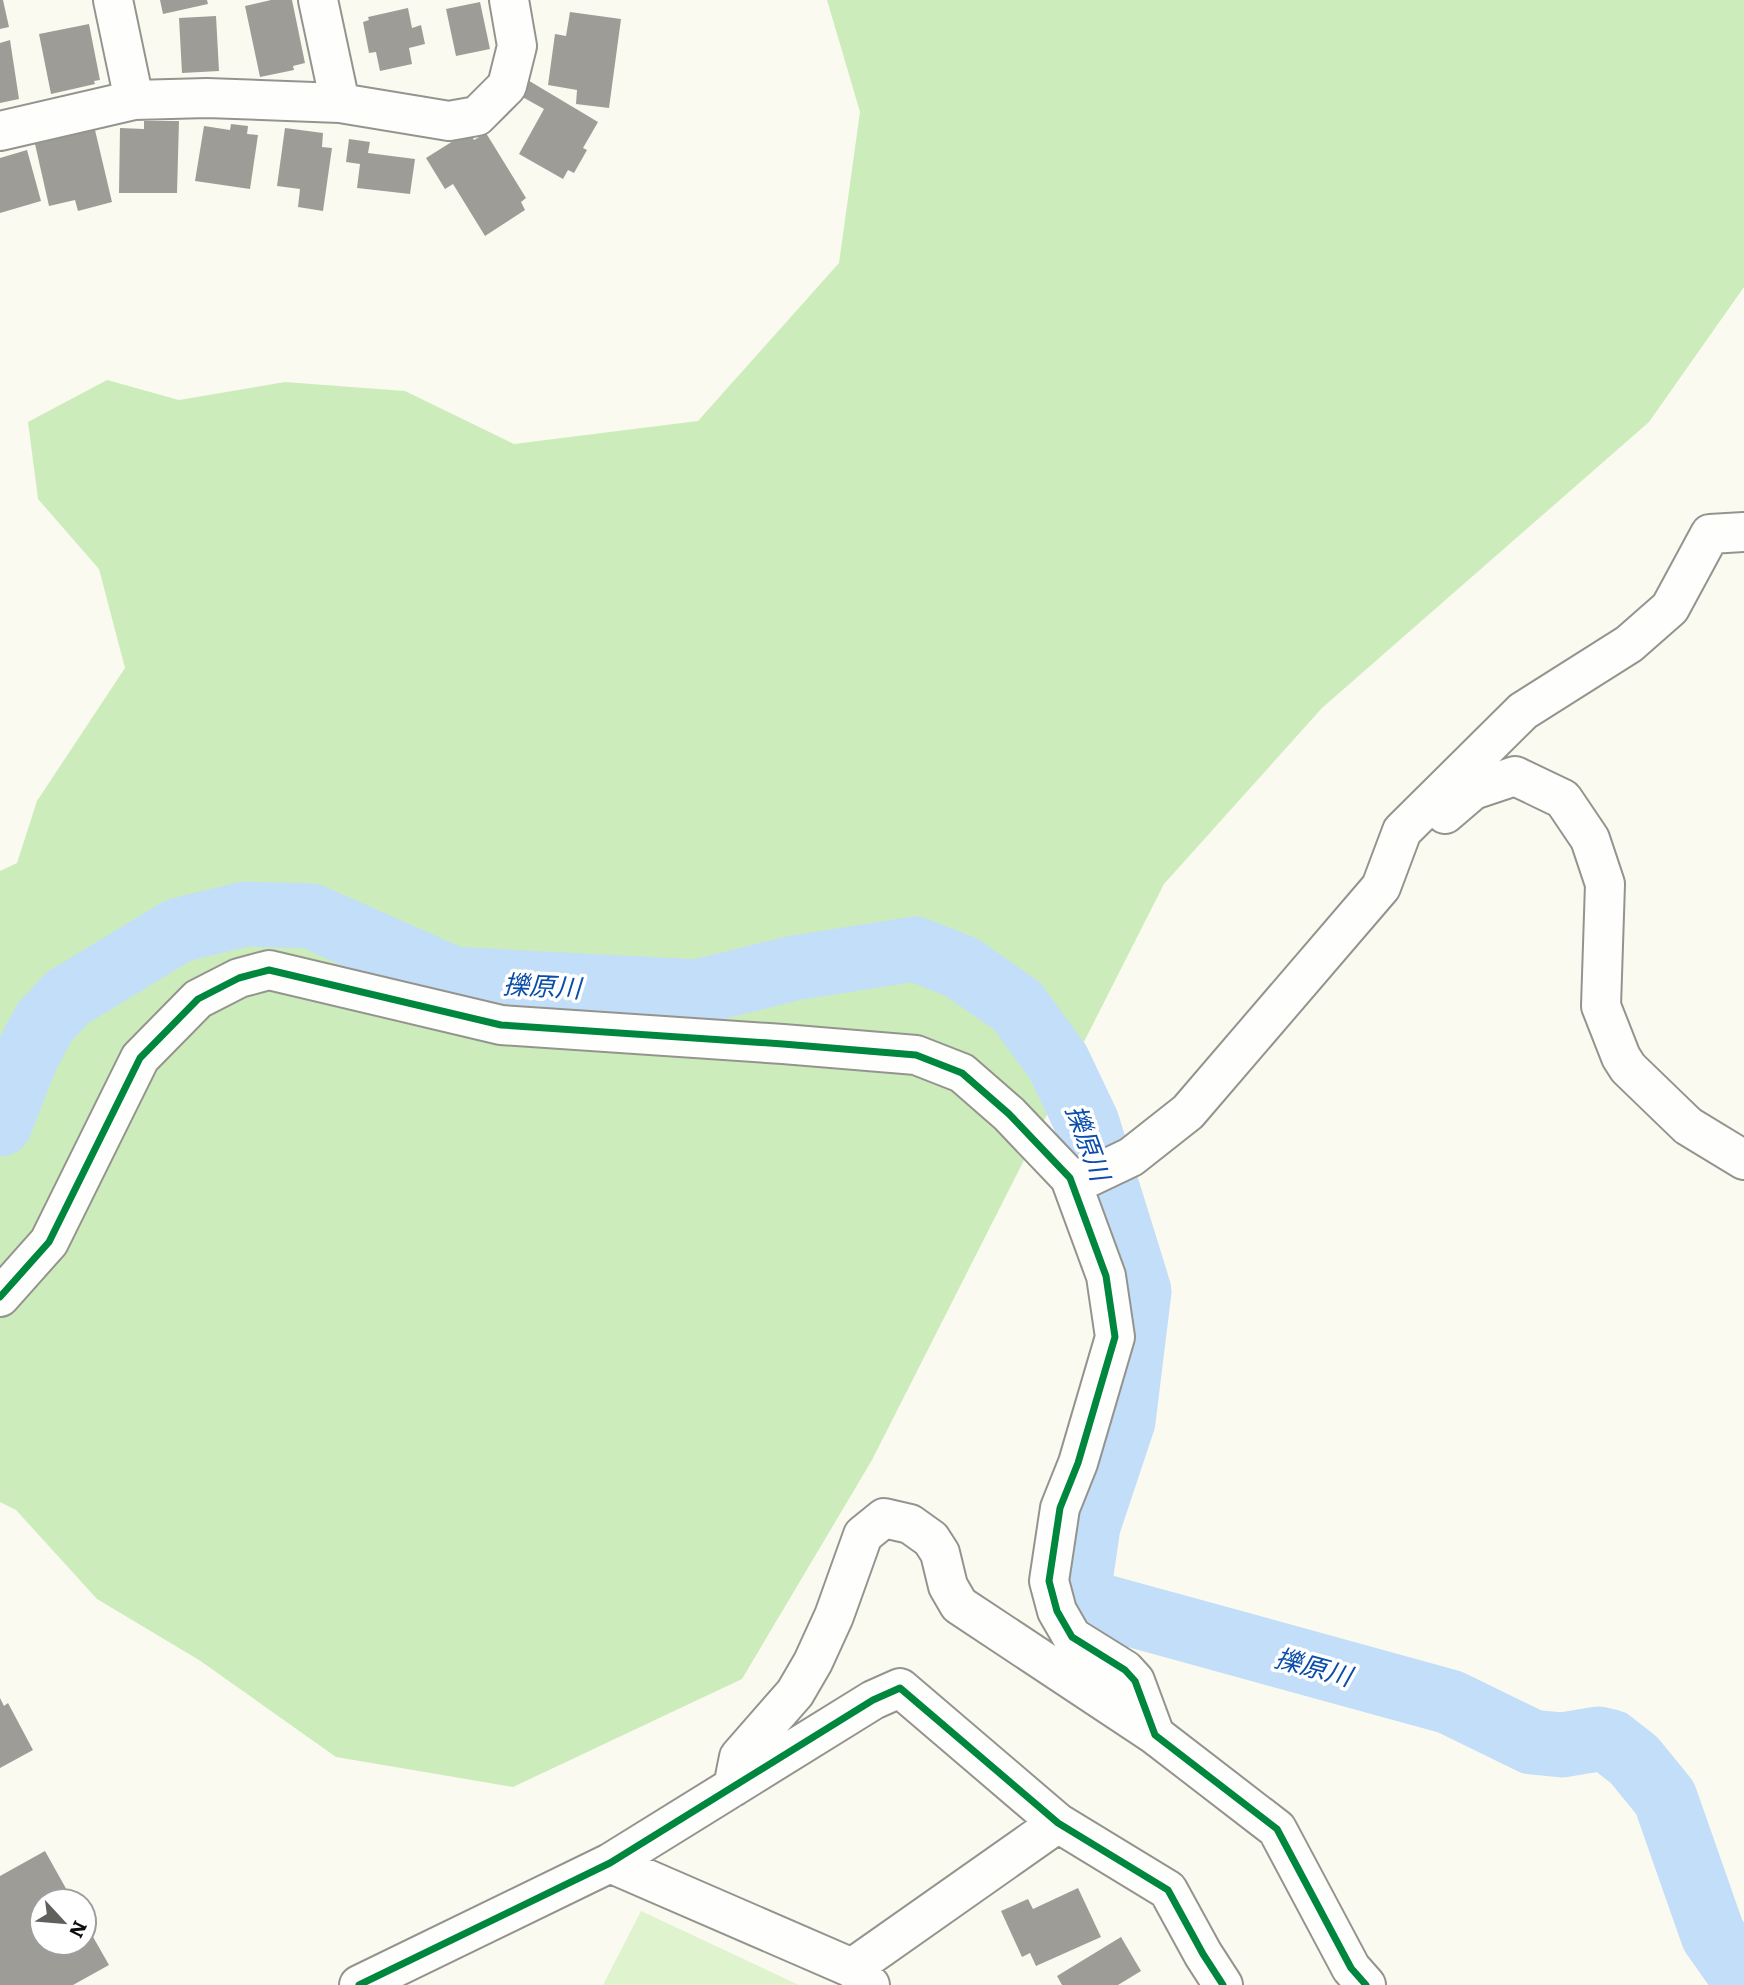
<svg xmlns="http://www.w3.org/2000/svg" width="1744" height="1985" viewBox="0 0 1744 1985" font-family="Literata,'Noto Sans JP',serif">
<style>
.green{fill:#dff3ce}
.forest{fill:#cdecbb}
.lines{fill:none;stroke-linecap:round;stroke-linejoin:round}
.river{stroke:#c3def8;stroke-width:65}
.building{fill:#9e9c96}
.street-casing{stroke:#94948f;stroke-width:42}
.street{stroke:#fefefd;stroke-width:38}
.cycleway-casing{stroke:#fff;stroke-width:11}
.cycleway{stroke:#00873e;stroke-width:7}
.labels{text-anchor:middle;dominant-baseline:central;stroke-width:7;stroke-linejoin:round;paint-order:stroke}
.water-label{font-size:26px;font-style:italic;fill:#0a4daa;stroke:#fff}
</style>
<rect width="100%" height="100%" fill="#fbfaf0"/>
<path class="green" d="M641,1911L799,1985H603Z"/>
<path class="forest" d="M827,0H1744V287L1649,422L1322,708L1164,884L872,1460L742,1679L513,1787L336,1757L199,1660L97,1599L16,1510L0,1502V871L17,863L37,801L125,668L99,569L38,499L28,422L107,380L179,400L285,382L405,391L514,444L698,421L839,263L860,112Z"/>
<g class="lines">
<path class="river" d="M0,1124L26,1057L44,1023L67,998L179,930L245,914L311,916L453,979L697,992L794,968L915,949L961,967L1017,1006L1058,1062L1087,1123L1139,1291L1123,1421L1088,1526L1078,1594L1090,1603L1450,1702L1532,1742L1562,1745L1598,1739L1611,1742L1634,1760L1665,1798L1713,1935L1744,1979"/>
</g>
<path class="building" d="M0,0H3L9,27L0,29Z
M160,0H207L208,4L163,14Z
M271,0H292L305,63L293,66L294,70L260,77L245,6Z
M480,2L490,49L456,56L446,9Z
M408,8L412,28L421,25L425,44L409,48L412,64L380,71L376,52L369,53L363,22L369,20L368,17Z
M570,12L621,19L609,108L576,104L577,90L548,85L555,34L566,36Z
M216,16L219,71L182,73L179,18Z
M89,24L100,80L94,81L95,84L51,94L39,34Z
M10,40L19,99L0,103V43Z
M526,79L598,122L583,148L587,150L574,173L568,170L563,179L519,154L544,109L517,94Z
M144,121H179L177,193H119L120,128L144,129Z
M231,124L248,126L247,134L258,135L250,189L195,181L204,126L230,130Z
M285,128L323,133L322,147L332,148L323,211L298,207L300,189L277,186Z
M95,130L112,202L78,211L75,200L49,206L35,144Z
M469,131L474,140L486,133L526,198L521,202L525,210L485,236L453,184L445,189L426,158Z
M349,139L370,142L368,153L415,159L410,194L357,188L360,164L346,162Z
M27,150L41,201L0,213V158Z
M0,1698L4,1706L8,1703L33,1750L0,1768Z
M45,1851L73,1901H42V1943H84V1921L109,1965L73,1985H0V1876Z
M1078,1888L1101,1937L1036,1966L1030,1953L1022,1957L1001,1911L1028,1899L1033,1909Z
M1121,1937L1141,1971L1118,1985H1062L1057,1976Z"/>
<g class="lines">
<defs>
<path id="street" d="M113,0L134,100
M318,0L340,103
M0,131L134,100L207,98L340,103L449,121L477,116L507,86L517,46L509,0
M1445,814L1473,790L1515,776L1563,799L1590,839L1605,884L1601,1006L1621,1057L1628,1068L1688,1126L1744,1160
M1070,1178L1089,1177L1131,1157L1188,1112L1381,887L1402,831L1523,711L1629,644L1670,608L1710,534L1744,532
M0,1297L49,1242L140,1058L198,999L239,978L269,970L501,1025L783,1044L916,1055L962,1073L1009,1114L1070,1178L1106,1276L1115,1337L1078,1463L1060,1508L1049,1581L1057,1611L1072,1637L1125,1670L1135,1681L1155,1735L1277,1829L1351,1968L1366,1985
M733,1787L739,1757L795,1693L813,1662L834,1616L863,1535L884,1518L910,1524L931,1539L940,1553L948,1586L959,1605L1155,1735
M610,1863L852,1968L870,1985
M852,1968L1058,1823
M359,1985L610,1863L873,1700L900,1688L1058,1823L1168,1890L1203,1954L1223,1985"/>
</defs>
<use href="#street" class="street-casing"/>
<use href="#street" class="street"/>
<defs>
<path id="cycleway" d="M0,1297L49,1242L140,1058L198,999L239,978L269,970L501,1025L783,1044L916,1055L962,1073L1009,1114L1070,1178L1106,1276L1115,1337L1078,1463L1060,1508L1049,1581L1057,1611L1072,1637L1125,1670L1135,1681L1155,1735L1277,1829L1351,1968L1366,1985
M359,1985L610,1863L873,1700L900,1688L1058,1823L1168,1890L1203,1954L1223,1985"/>
</defs>
<use href="#cycleway" class="cycleway-casing"/>
<use href="#cycleway" class="cycleway"/>
</g>
<g class="labels">
<g class="water-label">
<text transform="translate(542 984) rotate(3)">擽原川</text>
<text transform="translate(1090 1142) rotate(70)">擽原川</text>
<text transform="translate(1314 1665) rotate(15)">擽原川</text>
</g>
</g>
<g transform="translate(63 1922) rotate(116)"><circle r="33" fill="#ffffff" stroke="#9e9e9e" stroke-width="2"/>
<path d="M0-5L12 26L0 18L-12 26Z" fill="#60605c"/>
<text y="-10" font-size="19" font-weight="bold" text-anchor="middle" fill="#0d0d0d">N</text>
</g>
</svg>
